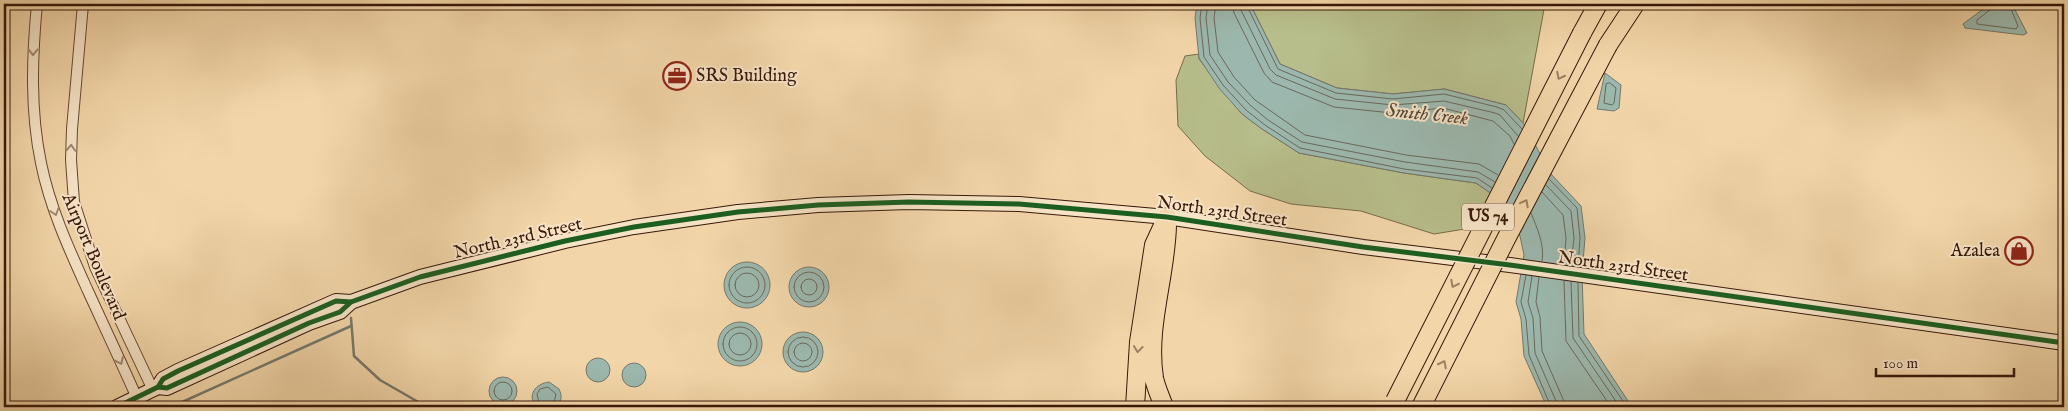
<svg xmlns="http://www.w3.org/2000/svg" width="2068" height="411" viewBox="0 0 2068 411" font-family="'IM FELL English',serif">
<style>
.green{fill:#b7be8b;stroke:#786b4a}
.water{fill:#9cb8ae;stroke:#74786c}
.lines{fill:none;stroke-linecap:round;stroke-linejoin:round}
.shore{stroke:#6a685c;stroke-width:1}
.stream{stroke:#74786c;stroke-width:2.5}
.minor-casing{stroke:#664831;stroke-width:12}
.secondary-casing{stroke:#381809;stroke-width:16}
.motorway-casing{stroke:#381809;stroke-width:20}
.minor{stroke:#f7e4c7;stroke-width:10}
.secondary{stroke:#f7e4c7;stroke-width:14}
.motorway{stroke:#f2d6a9;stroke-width:18}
.motorway-bridge-casing{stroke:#381809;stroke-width:20;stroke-linecap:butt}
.motorway-bridge{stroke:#f2d6a9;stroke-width:18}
.cycleway-casing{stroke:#f7e4c7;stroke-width:8}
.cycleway{stroke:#1b5e20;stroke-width:5}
.oneway{stroke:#a18872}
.oneway2{stroke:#9e8061}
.labels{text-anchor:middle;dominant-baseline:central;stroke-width:4;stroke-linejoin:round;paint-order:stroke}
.shield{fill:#f7e4c7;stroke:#715542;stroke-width:1}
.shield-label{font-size:16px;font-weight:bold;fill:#381809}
.poi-label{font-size:18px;fill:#381809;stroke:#f7e4c7;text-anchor:start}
.street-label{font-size:18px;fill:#381809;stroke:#f7e4c7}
.water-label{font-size:19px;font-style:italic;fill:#56483b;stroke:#f7e4c7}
</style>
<rect width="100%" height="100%" fill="#f2d6a9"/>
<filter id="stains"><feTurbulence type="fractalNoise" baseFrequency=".004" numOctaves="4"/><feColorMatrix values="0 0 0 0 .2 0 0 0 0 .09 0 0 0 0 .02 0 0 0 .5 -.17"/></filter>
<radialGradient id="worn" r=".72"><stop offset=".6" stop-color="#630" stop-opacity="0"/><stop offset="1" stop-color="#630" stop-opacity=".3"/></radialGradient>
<path class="green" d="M1250,4H1545L1523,123L1506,105L1445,89L1393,94L1337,88L1280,64Z
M1199,54V59L1242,114L1262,129L1299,153L1404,173L1476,183L1508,205L1514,221L1434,234L1361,211L1291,204L1250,191L1205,156L1178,126L1176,80L1185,56Z"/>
<path class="water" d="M1197,4H1250L1280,64L1337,88L1393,94L1444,89L1506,105L1525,125L1550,173L1581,206L1585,238L1582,274L1584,334L1632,407H1547L1524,356L1521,319L1516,302L1524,255L1520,236L1508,205L1476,183L1404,173L1299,153L1262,129L1242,114L1219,88L1199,58L1195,18Z
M1990,4H2012L2027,33L2023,35L1965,28L1963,24Z
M1605,73L1621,85L1619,108L1614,111L1597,109Z
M724 285a23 23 0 1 1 46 0a23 23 0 1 1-46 0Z
M789 287a20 20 0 1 1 40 0a20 20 0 1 1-40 0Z
M718 344a22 22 0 1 1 44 0a22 22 0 1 1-44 0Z
M783 352a20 20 0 1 1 40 0a20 20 0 1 1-40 0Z
M586 370a12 12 0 1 1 24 0a12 12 0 1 1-24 0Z
M622 375a12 12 0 1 1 24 0a12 12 0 1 1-24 0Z
M489 391a14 14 0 1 1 28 0a14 14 0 1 1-28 0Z
M549,382L559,389C562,395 562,401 557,407H536C527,395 535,384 549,382Z"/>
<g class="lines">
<path class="shore" d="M1202,4L1200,18L1204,57L1223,85L1246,110L1265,125L1300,148L1404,169L1477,178L1492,188
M1208,4L1206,18L1210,55L1228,82L1250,105L1268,120L1302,142L1405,162L1478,172L1495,182
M1216,4L1214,18L1218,52L1234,77L1255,100L1305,135L1406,155L1479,164L1498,175
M1232,4L1234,13L1264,73L1272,82L1334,107L1392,113L1443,108L1493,121L1510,136L1514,144
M1240,4L1241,10L1270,69L1276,75L1335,99L1393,105L1444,101L1495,113L1500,115L1518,136
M1246,4L1278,69L1336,93L1393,99L1444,94L1497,107L1504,110L1522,129
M1993,4L1991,9L1977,20V24L2016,29L2018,26L2009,4
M1610,83L1616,88L1614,103L1612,105L1604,103L1606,84Z
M1549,179L1577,208L1580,238L1578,266
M1546,185L1571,211L1574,238L1571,265
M1542,192L1563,215L1566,238L1564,264
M1531,213C1537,228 1545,245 1542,261
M729 285a18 18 0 1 1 36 0a18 18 0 1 1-36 0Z
M794 287a15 15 0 1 1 30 0a15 15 0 1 1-30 0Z
M735 285a12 12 0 1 1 24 0a12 12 0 1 1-24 0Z
M1526,275L1521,302L1526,319L1529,355L1551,407
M1532,276L1528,302L1533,318L1535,353L1556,401L1557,407
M1539,277L1536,302L1540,317L1542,351L1563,399L1565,407
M801 287a8 8 0 1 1 16 0a8 8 0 1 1-16 0Z
M1564,281L1566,341L1611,407
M1571,282L1573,338L1620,407
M1578,283L1579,336L1627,407
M723 344a17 17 0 1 1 34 0a17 17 0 1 1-34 0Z
M729 344a11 11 0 1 1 22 0a11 11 0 1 1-22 0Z
M788 352a15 15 0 1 1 30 0a15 15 0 1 1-30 0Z
M794 352a9 9 0 1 1 18 0a9 9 0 1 1-18 0Z
M494 391a9 9 0 1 1 18 0a9 9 0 1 1-18 0Z
M540,407L537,394L540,389L548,387L556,394L553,407"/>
<path class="stream" d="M351,318L354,356L380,380L427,407
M171,407L351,326"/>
<defs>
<path id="minor" d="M37,4C32,57 30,110 41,163C50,208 69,249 88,291C104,326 121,362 137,398
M83,4L72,129L71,160L74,202L95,267L153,390"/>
<path id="secondary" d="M158,387L163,379L178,371L336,301L351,302L420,277L565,241L634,227L738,212L818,205L909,202L1019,204L1167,217L1363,247L1510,265L2064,343
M117,407L158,387L167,388L309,323L340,312L351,302"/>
<path id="motorway" d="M1582,33L1598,4
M1608,45L1635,4
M1135,407L1139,342L1154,245L1167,217
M1164,407C1161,398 1156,388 1154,378C1146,327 1166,276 1167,225"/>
</defs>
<use href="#minor" class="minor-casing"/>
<use href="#secondary" class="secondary-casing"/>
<use href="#motorway" class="motorway-casing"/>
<use href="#minor" class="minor"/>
<use href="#secondary" class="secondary"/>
<use href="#motorway" class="motorway"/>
<defs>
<path id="motorway-bridge" d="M1395,401L1582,33
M1421,407L1506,239L1608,45"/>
</defs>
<use href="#motorway-bridge" class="motorway-bridge-casing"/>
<use href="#motorway-bridge" class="motorway-bridge"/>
<defs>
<path id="cycleway" d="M158,387L163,379L178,371L336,301L351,302L420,277L565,241L634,227L738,212L818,205L909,202L1019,204L1167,217L1363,247L1510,265L2064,343
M117,407L158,387L167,388L309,323L340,312L351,302"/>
</defs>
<use href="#cycleway" class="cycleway-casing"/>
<use href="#cycleway" class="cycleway"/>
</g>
<defs><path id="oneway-chevron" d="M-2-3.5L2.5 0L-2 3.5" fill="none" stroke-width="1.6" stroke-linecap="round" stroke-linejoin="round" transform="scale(1.25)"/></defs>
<g class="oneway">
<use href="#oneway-chevron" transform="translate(33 52) rotate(91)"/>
<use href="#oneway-chevron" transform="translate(71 148) rotate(-87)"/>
<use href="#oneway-chevron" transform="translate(55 212) rotate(72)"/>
<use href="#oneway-chevron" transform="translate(120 361) rotate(65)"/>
</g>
<g class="oneway2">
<use href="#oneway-chevron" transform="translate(1560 76) rotate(117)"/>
<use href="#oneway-chevron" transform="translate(1525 203) rotate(-62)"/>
<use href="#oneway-chevron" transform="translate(1454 284) rotate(117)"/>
<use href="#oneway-chevron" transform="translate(1138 349) rotate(96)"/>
<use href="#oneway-chevron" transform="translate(1443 364) rotate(-63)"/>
</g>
<defs>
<symbol id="office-ring" viewBox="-11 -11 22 22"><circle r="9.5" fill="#f7e4c7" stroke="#8f2418" stroke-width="1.5"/><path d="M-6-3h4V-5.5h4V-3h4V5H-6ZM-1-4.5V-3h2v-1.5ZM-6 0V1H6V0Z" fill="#8f2418"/></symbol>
<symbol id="shop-ring" viewBox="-11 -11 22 22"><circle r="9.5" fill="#f7e4c7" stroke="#8f2418" stroke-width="1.5"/><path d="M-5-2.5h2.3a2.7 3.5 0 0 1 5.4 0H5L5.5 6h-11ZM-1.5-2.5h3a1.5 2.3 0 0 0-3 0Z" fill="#8f2418"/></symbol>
</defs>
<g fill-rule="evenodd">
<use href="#office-ring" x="661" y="60" width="32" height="32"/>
<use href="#shop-ring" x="2003" y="235" width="32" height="32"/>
</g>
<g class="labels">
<rect class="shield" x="1462" y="203.5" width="52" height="27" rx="4"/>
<g class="shield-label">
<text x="1488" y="217">US 74</text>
</g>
<g class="poi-label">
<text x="696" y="76">SRS Building</text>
<text x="2000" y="251" text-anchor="end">Azalea</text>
</g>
<g class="street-label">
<text transform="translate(1222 212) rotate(8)">North 23rd Street</text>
<text transform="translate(518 239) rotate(-13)">North 23rd Street</text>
<text transform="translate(93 257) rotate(67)">Airport Boulevard</text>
<text transform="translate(1623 267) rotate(8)">North 23rd Street</text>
</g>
<g class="water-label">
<text transform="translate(1427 115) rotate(6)">Smith Creek</text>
</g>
</g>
<rect width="2068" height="411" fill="none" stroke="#f2d6a9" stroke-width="20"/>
<rect x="5" y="5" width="2058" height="401" fill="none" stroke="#381809" stroke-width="2.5"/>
<rect x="10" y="10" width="2048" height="391" fill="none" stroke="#381809"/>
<path d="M1876 368v8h138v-8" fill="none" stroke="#381809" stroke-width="2.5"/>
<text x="1883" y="368" font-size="15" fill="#381809" stroke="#f7e4c7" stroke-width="4" paint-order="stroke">100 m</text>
<rect width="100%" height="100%" filter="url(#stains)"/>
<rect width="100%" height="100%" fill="url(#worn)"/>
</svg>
